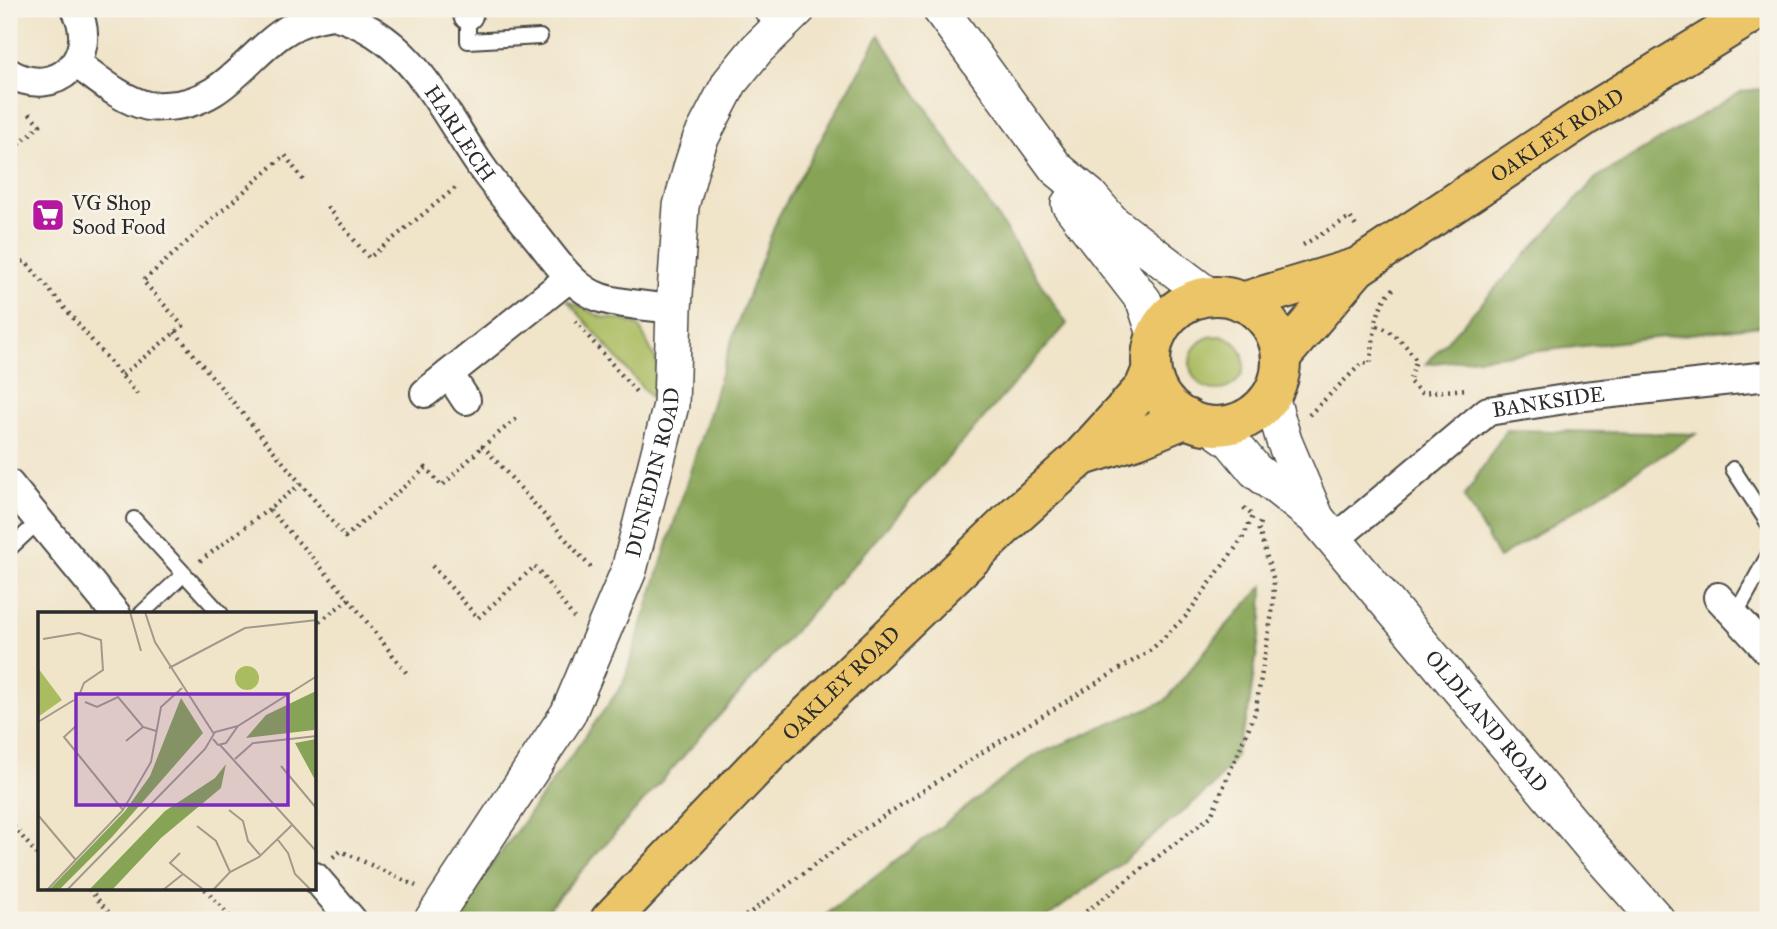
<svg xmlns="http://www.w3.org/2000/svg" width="1777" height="929" viewBox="0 0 1777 929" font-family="'IM FELL Great Primer',serif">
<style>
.green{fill:#aabc60;stroke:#6a7446;stroke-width:2}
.forest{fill:#87a456;stroke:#596840;stroke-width:2}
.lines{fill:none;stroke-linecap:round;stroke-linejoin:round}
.service-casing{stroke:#494743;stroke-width:18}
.minor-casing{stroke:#494743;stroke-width:32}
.tertiary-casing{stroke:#494743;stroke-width:38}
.primary-casing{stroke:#494743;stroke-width:42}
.path{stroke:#494743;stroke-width:4.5;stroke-dasharray:2 5;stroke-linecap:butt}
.service{stroke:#fff;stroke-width:14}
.minor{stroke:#fff;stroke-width:28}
.tertiary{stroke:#fff;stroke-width:35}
.primary{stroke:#edc569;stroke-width:38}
.labels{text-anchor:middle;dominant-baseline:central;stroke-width:5;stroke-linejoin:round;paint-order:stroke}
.street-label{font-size:21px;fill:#2b2b2b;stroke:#f7f3e8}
.poi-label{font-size:21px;fill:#2b2b2b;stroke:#f7f3e8;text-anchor:start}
.inset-road{fill:none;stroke:#a19a8a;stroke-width:2}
.view{fill:#7b2cbf;fill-opacity:0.15;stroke:#7b2cbf;stroke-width:3.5}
.inset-edge{fill:none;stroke:#2b2b2b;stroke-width:3.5}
</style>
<rect width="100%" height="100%" fill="#f7f3e8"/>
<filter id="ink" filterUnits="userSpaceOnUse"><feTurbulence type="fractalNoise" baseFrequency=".0143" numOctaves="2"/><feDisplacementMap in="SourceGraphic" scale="14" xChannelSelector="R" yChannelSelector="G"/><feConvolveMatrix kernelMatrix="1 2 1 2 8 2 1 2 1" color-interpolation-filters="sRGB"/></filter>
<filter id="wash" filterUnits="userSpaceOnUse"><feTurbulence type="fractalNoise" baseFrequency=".00686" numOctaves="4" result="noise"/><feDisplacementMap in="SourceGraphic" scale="28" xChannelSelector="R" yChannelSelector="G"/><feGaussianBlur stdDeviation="1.57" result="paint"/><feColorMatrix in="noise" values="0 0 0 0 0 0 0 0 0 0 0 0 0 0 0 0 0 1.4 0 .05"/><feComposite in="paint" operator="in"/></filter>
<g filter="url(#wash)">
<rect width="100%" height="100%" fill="#f0e4c9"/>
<path class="green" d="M567,300L601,317L623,320L639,326L657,362L652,399Z
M1190 363a27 27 0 1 1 54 0a27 27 0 1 1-54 0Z"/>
<path class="forest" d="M879,35L1067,324L538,920H452L623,684L735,330L778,217Z
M1768,88V325L1426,364L1596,178L1742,91Z
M1506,430L1696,434L1499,558L1464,497Z
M1263,586L1262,618L1248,713L1234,758L1214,785L1119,865L1043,920H819L1033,756L1165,701L1218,635Z"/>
</g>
<g filter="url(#ink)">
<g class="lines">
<defs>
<path id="service" d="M759,9L776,29
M468,15V41L540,37
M1733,469L1768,523
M134,519L221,614
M9,549L39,521
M141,614L184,574
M1735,615L1768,556"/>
<g id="minor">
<path d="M467,9L468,15"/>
<path id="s1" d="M76,63C97,78 121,100 148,106C153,107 159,106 164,106C237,105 254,31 317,18C323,17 331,14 337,16C411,37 440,107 480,165C498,191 520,216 540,241C556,261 574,289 601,298C623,305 651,306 674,309"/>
<path d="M9,73C56,101 101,57 76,9"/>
<path d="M449,374L466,400"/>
<path d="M425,393L569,278"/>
<path d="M9,484L116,614"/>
<path id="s2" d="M1334,540L1488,411L1585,396L1768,376"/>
<path d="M1718,597L1768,651"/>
<path d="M315,877L352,920"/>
</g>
<g id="tertiary">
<path d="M940,9L1056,168L1089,195L1113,223L1209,296"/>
<path d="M1069,204L1144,301L1156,337"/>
<path d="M1271,396L1284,441L1316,517"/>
<path id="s3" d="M1207,424L1231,441L1255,470L1317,519L1591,846L1657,920"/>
<path id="s4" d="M432,920L568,714L629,570L671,405L674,309L681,206L691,168L700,140L730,82L757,49L798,9"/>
</g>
<g id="primary">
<circle cx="1216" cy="361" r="65"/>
<path id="s5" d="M1242,302L1358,267L1587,115L1760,9"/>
<path d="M1281,357L1356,269"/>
<path d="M1083,456L1137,439L1187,418"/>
<path id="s6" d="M610,920L774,748L1016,515L1081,457L1144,388L1151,371"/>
</g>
</defs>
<use href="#service" class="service-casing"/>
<use href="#minor" class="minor-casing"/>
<use href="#tertiary" class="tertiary-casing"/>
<use href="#primary" class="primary-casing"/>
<path class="path" d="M9,154L40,125L27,111
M327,207L369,258L459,185
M1303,245L1350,217L1357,228
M9,265L25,261L137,394
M575,321L638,394
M1377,326C1391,329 1410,348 1416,361L1409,381L1421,393L1468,389
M175,332L345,537L426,468L442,486L483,446
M122,375L183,326L143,281L285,155L305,183
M1309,415L1362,363L1370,364C1375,338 1373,303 1396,287
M516,419L483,446L593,570
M301,484L269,509L349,599L315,625
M200,561L269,509
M432,566L478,618L535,566L574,618
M349,599L409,676
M9,821L40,858
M333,857L341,851L416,886
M89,889L115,920
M205,889L233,920
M740,920L861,831L981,753L1151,650L1186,616L1242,539L1253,516L1241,505
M1075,920L1211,816L1255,713L1273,607L1274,581L1258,527L1261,521"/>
<use href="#service" class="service"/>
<use href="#minor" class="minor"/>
<use href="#tertiary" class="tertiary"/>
<use href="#primary" class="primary"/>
</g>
</g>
<defs>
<symbol id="supermarket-square" viewBox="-11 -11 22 22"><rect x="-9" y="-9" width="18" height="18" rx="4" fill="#b5179e" stroke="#f7f3e8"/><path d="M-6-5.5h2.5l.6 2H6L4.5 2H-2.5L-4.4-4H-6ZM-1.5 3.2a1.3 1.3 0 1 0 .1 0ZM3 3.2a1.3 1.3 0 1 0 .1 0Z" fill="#fff"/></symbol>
</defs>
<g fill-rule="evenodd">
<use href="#supermarket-square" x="29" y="196" width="38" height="38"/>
</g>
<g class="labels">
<g class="street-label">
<text stroke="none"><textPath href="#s1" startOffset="476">HARLECH</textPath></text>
<text stroke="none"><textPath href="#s5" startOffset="360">OAKLEY ROAD</textPath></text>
<text stroke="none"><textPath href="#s2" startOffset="262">BANKSIDE</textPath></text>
<text stroke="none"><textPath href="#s4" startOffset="504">DUNEDIN ROAD</textPath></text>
<text stroke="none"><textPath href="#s6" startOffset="331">OAKLEY ROAD</textPath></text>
<text stroke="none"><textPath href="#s3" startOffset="410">OLDLAND ROAD</textPath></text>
</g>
<g class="poi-label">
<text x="72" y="203">VG Shop<tspan x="72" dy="24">Sood Food</tspan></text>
</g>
</g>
<g transform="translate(38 612)">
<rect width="278" height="278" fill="#f0e4c9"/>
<path d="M197 66a12 12 0 1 1 24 0a12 12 0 1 1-24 0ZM0,56L24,88L0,105Z" fill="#aabc60"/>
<path d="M278,79L276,118L208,126L228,103ZM143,86L165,121L74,225L21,278H11L87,199L112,164ZM278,127V165L276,166L257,131ZM188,152L183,176L123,226L74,278H51L127,199L177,166Z" fill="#87a456"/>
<path class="inset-road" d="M92,0L103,39M107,0L117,30L176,122M5,27L41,21L63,28L65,58L46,71L42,81M131,56L207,16L279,8M47,90L59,95L80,85L105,115L118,119M0,110L36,88M38,114L26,125L85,198M175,127L180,133L188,131L200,114L279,64M88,129L105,115M182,133L279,240M197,147L215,131L279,124M243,154L279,197M191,198L205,209L210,229L223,244M0,203L37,247M159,214L178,229L192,260M240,228L250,241L257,262L273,278M142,241L132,251L145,262M9,278L85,198L113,150L123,95L144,76M29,278L167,137L177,120L200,114M125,278L145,262L166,278M175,278L192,260L221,245L254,213"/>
<path class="view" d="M38,82H250V193H38Z"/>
<rect width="278" height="278" class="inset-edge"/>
</g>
<rect width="1777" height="929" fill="none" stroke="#f7f3e8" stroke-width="35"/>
</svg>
